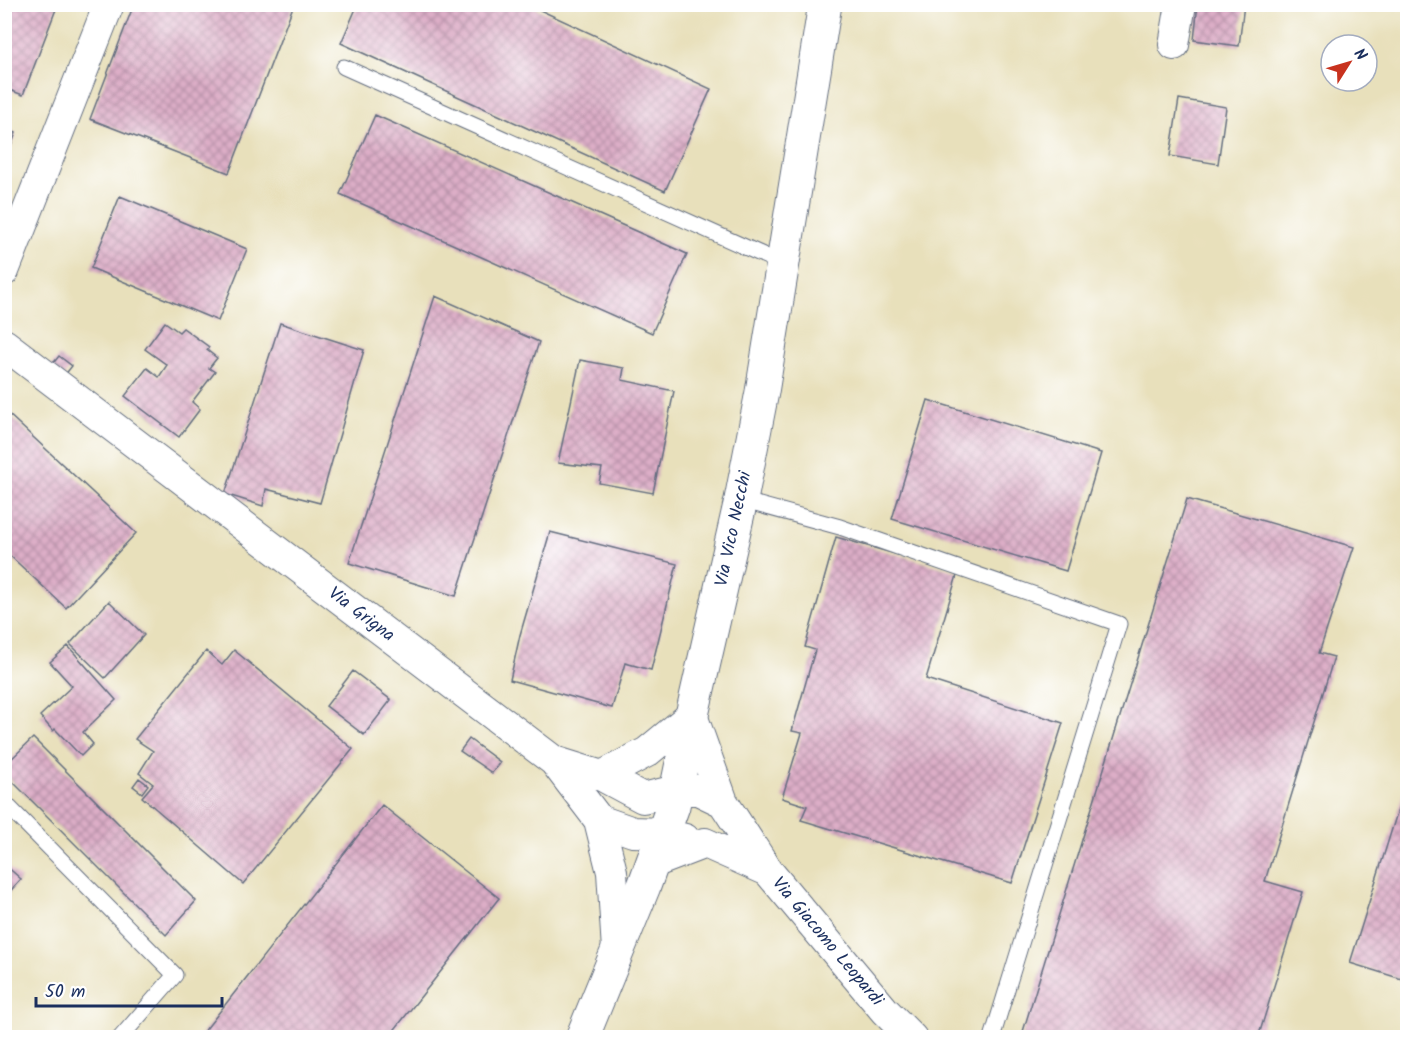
<svg xmlns="http://www.w3.org/2000/svg" width="1412" height="1042" viewBox="0 0 1412 1042" font-family="Kalam,sans-serif">
<style>
.building{fill:url(#building-cross-hatch)}
.lines{fill:none;stroke-linecap:round;stroke-linejoin:round}
.service-casing{stroke:#636d7f;stroke-width:17}
.minor-casing{stroke:#636d7f;stroke-width:32}
.tertiary-casing{stroke:#636d7f;stroke-width:35}
.service{stroke:#fff;stroke-width:15}
.minor{stroke:#fff;stroke-width:30}
.tertiary{stroke:#fff;stroke-width:33}
.labels{text-anchor:middle;dominant-baseline:central;stroke-width:4.5;stroke-linejoin:round;paint-order:stroke}
.street-label{font-size:18px;fill:#1b2f5e;stroke:#fff}
</style>
<defs>
<pattern id="building-cross-hatch" width="8" height="8" patternUnits="userSpaceOnUse" patternTransform="scale(1.5)"><rect width="8" height="8" fill="#ddaec7"/><path d="M0 0l8 8M0 8l8-8" fill="none" stroke="#b28ea5"/></pattern>
</defs>
<rect width="100%" height="100%" fill="#fff"/>
<filter id="ink" filterUnits="userSpaceOnUse"><feTurbulence type="fractalNoise" baseFrequency=".0167" numOctaves="2"/><feDisplacementMap in="SourceGraphic" scale="12" xChannelSelector="R" yChannelSelector="G"/><feConvolveMatrix kernelMatrix="1 2 1 2 8 2 1 2 1" color-interpolation-filters="sRGB"/></filter>
<filter id="wash" filterUnits="userSpaceOnUse"><feTurbulence type="fractalNoise" baseFrequency=".008" numOctaves="4" result="noise"/><feDisplacementMap in="SourceGraphic" scale="24" xChannelSelector="R" yChannelSelector="G"/><feGaussianBlur stdDeviation="1.35" result="paint"/><feColorMatrix in="noise" values="0 0 0 0 0 0 0 0 0 0 0 0 0 0 0 0 0 1.4 0 .05"/><feComposite in="paint" operator="in"/></filter>
<g filter="url(#wash)">
<rect width="100%" height="100%" fill="#e8e0bb"/>
<g id="blocks">
<path class="building" d="M4,4H58L23,95L4,88Z
M134,4H294L229,173L90,119Z
M358,4H527L711,89L665,191L341,43Z
M1198,4H1244L1239,46L1194,40Z
M1179,99L1226,107L1218,164L1170,156Z
M375,115L687,254L652,333L340,194Z
M4,128L16,133L5,162H4Z
M120,196L247,249L218,321L91,268Z
M435,296L539,342L456,596L349,563Z
M165,322L179,332L183,328L209,347L207,350L217,358L209,368L215,372L192,402L200,409L179,437L125,396L147,368L159,377L167,365L145,349Z
M280,323L364,350L320,503L266,489L263,506L225,494Z
M59,356L72,366L64,376L51,366Z
M580,360L624,368L622,380L674,391L653,493L599,483L602,468L558,463Z
M928,400L1101,453L1066,571L892,519Z
M4,410L136,533L66,608L4,550Z
M1187,499L1354,547L1319,653L1334,657L1265,881L1303,892L1258,1038H1021Z
M550,532L677,564L651,670L625,663L612,708L510,680L520,635Z
M836,537L958,572L926,679L1063,723L1012,883L801,820L807,806L782,798L802,733L792,731L815,650L805,647Z
M109,601L144,635L105,678L70,644Z
M68,646L116,700L83,732L93,744L81,756L55,729L53,731L40,716L72,686L50,662Z
M234,650L353,749L243,884L142,797L153,784L139,773L153,751L135,739L206,651L222,665Z
M353,671L391,700L364,735L326,706Z
M33,738L196,901L166,935L4,773V766Z
M469,739L500,762L492,773L460,751Z
M139,778L148,785L142,793L133,786Z
M1407,781H1408V981L1350,963Z
M382,805L499,898L388,1038H199Z
M4,864L21,879L4,898Z"/>
</g>
</g>
<g filter="url(#ink)">
<use href="#blocks" fill-opacity="0" stroke="#636d7f" stroke-width="1.5"/>
<g class="lines">
<defs>
<path id="service" d="M344,67L783,264
M741,500L840,527L1119,624L992,1038
M4,802L175,975L120,1038"/>
<path id="minor" d="M1174,45L1181,4
M4,271L109,4
M4,344L554,761L599,820L612,872L617,950
M554,761L602,776L647,752L692,715L723,802L768,871L885,1011L912,1038
M602,776L643,798L676,790H698L723,802
M599,820L633,832L662,833L685,839
M653,863L705,843L768,871"/>
<path id="tertiary" d="M582,1038L644,886L673,806L692,715L741,500L762,392L825,4"/>
</defs>
<use href="#service" class="service-casing"/>
<use href="#minor" class="minor-casing"/>
<use href="#tertiary" class="tertiary-casing"/>
<use href="#service" class="service"/>
<use href="#minor" class="minor"/>
<use href="#tertiary" class="tertiary"/>
</g>
</g>
<g class="labels">
<g class="street-label">
<text transform="translate(734 529) rotate(-78)">Via Vico Necchi</text>
<text transform="translate(361 615) rotate(37)">Via Grigna</text>
<text transform="translate(827 942) rotate(50)">Via Giacomo Leopardi</text>
</g>
</g>
<rect width="1412" height="1042" fill="none" stroke="#fff" stroke-width="24"/>
<g transform="translate(1349 63) rotate(53)"><circle r="28" fill="#ffffff" stroke="#a4acbf" stroke-width="1.5"/>
<path d="M0-4.5L10 22L0 15L-10 22Z" fill="#c8321e"/>
<text y="-9" font-size="16" font-weight="bold" text-anchor="middle" fill="#1b2f5e">N</text>
</g>
<path d="M36 997v9h186v-9" fill="none" stroke="#1b2f5e" stroke-width="3"/>
<text x="45" y="997" font-size="18" fill="#1b2f5e" stroke="#ffffff" stroke-width="4.5" paint-order="stroke">50 m</text>
</svg>
